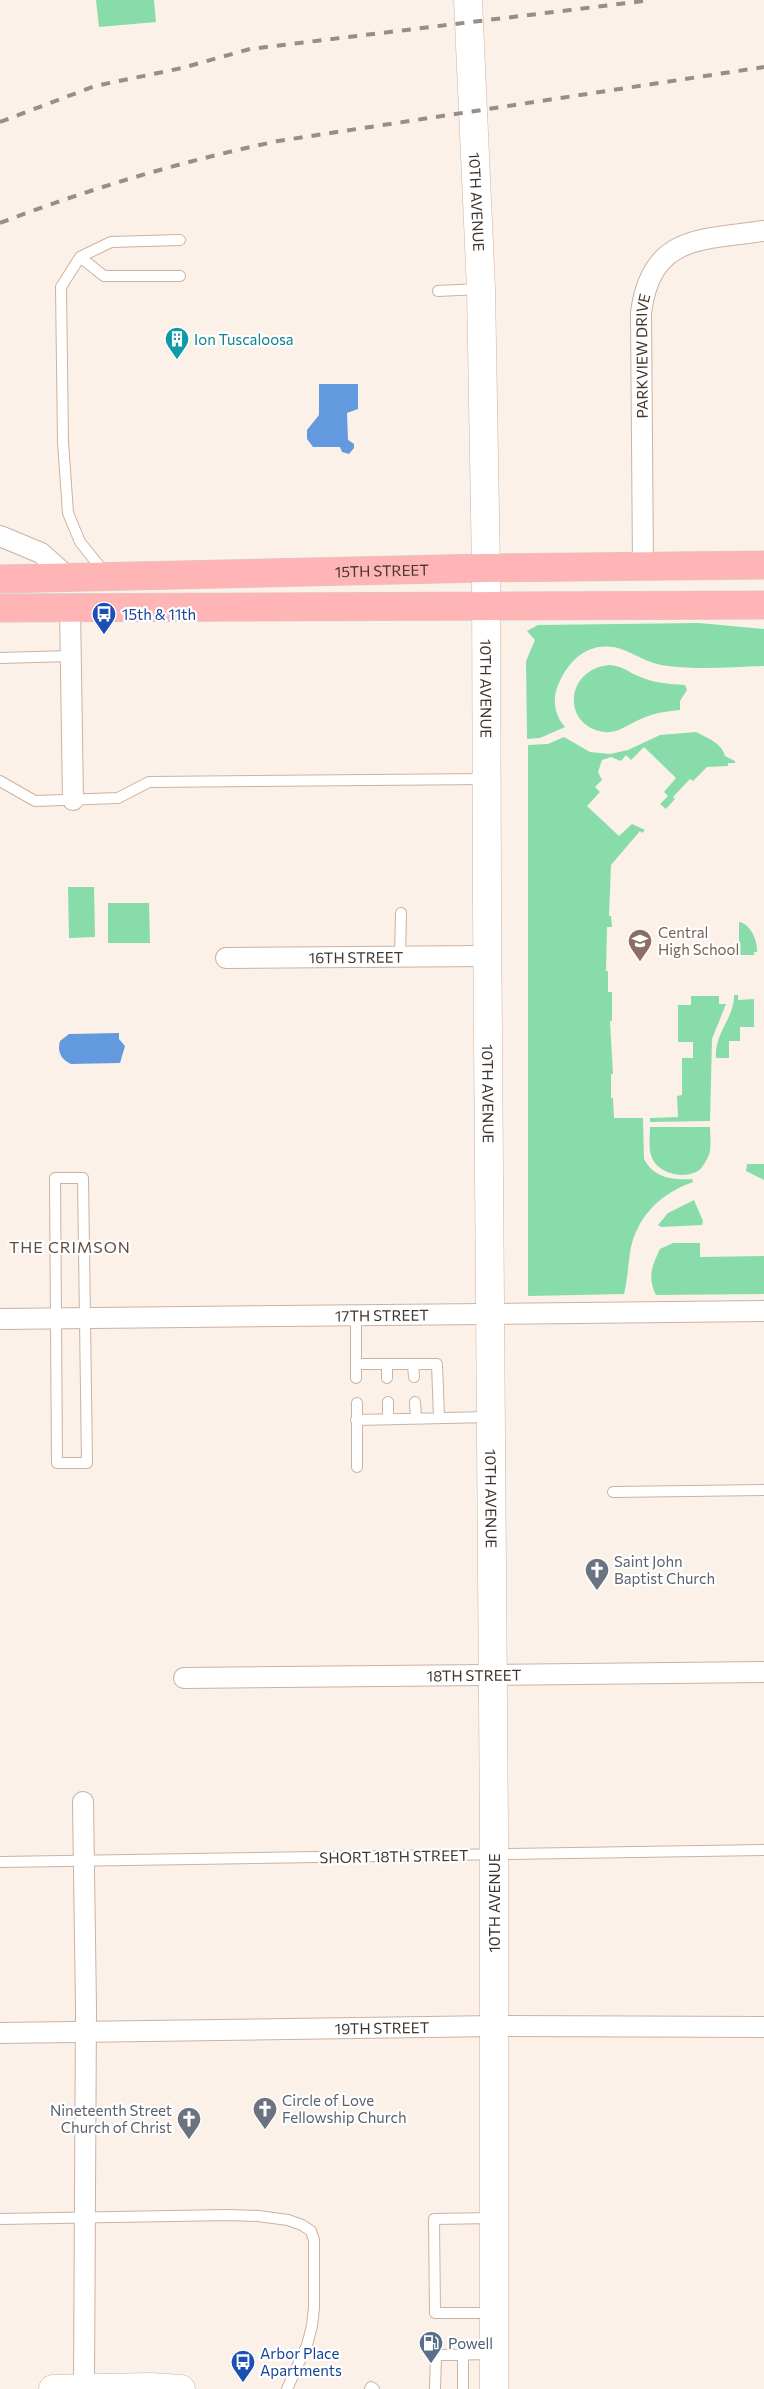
<svg xmlns="http://www.w3.org/2000/svg" width="764" height="2389" viewBox="0 0 764 2389" font-family="Commissioner,sans-serif">
<style>
.green{fill:#88dca9}
.water{fill:#6399df}
.lines{fill:none;stroke-linecap:round;stroke-linejoin:round}
.service-casing{stroke:#ccb2a0;stroke-width:12}
.minor-casing{stroke:#ccb2a0;stroke-width:22}
.secondary-casing{stroke:#ccb2a0;stroke-width:29}
.primary-casing{stroke:#d1cfcd;stroke-width:29}
.service{stroke:#fff;stroke-width:10}
.minor{stroke:#fff;stroke-width:20}
.secondary{stroke:#fff;stroke-width:28}
.primary{stroke:#ffb4b6;stroke-width:28}
.rail{stroke:#998e87;stroke-width:4;stroke-dasharray:9 9;stroke-linecap:butt}
.labels{text-anchor:middle;dominant-baseline:central;stroke-width:4.5;stroke-linejoin:round;paint-order:stroke}
.street-label{font-size:15px;fill:#40362f;stroke:#fff}
.culture-label{font-size:15px;fill:#0d838f;stroke:#fff;text-anchor:start}
.transit-label{font-size:15px;fill:#164399;stroke:#fff;text-anchor:start}
.education-label{font-size:15px;fill:#785e54;stroke:#fff;text-anchor:start}
.worship-label{font-size:15px;fill:#5b616d;stroke:#fff;text-anchor:start}
.service-label{font-size:15px;fill:#4e5e75;stroke:#fff;text-anchor:start}
.neighbourhood-label{font-size:16px;letter-spacing:1px;fill:#634d3d;stroke:#fff}
</style>
<rect width="100%" height="100%" fill="#fcf1e9"/>
<path class="green" d="M96,0H154L156,22L99,27Z
M699,623L764,629V666C732,667 699,670 668,666C648,664 638,655 621,649C589,639 567,661 557,688C552,701 556,718 565,727L540,738L527,739L526,661L535,640L527,631L538,625Z
M609,665C623,666 626,671 638,676C653,683 669,684 685,685L687,690L680,701V710C667,711 655,713 643,718C630,723 618,734 604,732C562,726 564,670 609,665Z
M696,732C707,738 722,743 725,756L735,761V763H728V766L707,767L693,781L690,779L673,797L675,799L666,809L660,804L668,796L664,792L676,778L644,747L631,760L626,755L621,761L611,757L602,760L598,772L602,780L595,787L600,792L587,806L619,836L632,824L645,830L642,833L640,831L611,865L609,916H611L612,927H607L606,971H608V992H612V1021H610L613,1074H611V1098H613L614,1118H643L644,1159C654,1178 672,1180 692,1179L693,1182C662,1193 639,1214 631,1247C628,1263 628,1278 624,1294L528,1296V745L548,744L564,737L590,752L610,754L628,750L660,735Z
M68,887H94L95,937L69,938Z
M108,903H149L150,943H108Z
M739,922C750,923 758,941 757,952H754V955H739Z
M734,995H738V1000L754,999V1027H740V1041H729V1058H716C714,1033 735,1017 734,995Z
M691,996H719V1004H726L712,1039L710,1121L650,1122V1118L678,1117L677,1096L682,1095V1058H693V1042H678V1005H691Z
M650,1127H710C710,1136 712,1149 708,1157C705,1163 701,1170 696,1172C682,1179 658,1173 652,1158C648,1150 650,1137 650,1127Z
M747,1164H764V1180L746,1171Z
M694,1200L703,1221L702,1225L661,1227L658,1225L668,1213Z
M673,1243H700V1257L764,1256V1294L656,1295C647,1277 652,1266 660,1249Z"/>
<path class="water" d="M319,384H358V409L347,413L348,440L354,444V448L349,454L342,452L340,447H313L307,439V430L319,415Z
M119,1033V1039L125,1046L120,1063L71,1064C61,1059 57,1052 60,1041L69,1034Z"/>
<g class="lines">
<defs>
<path id="service" d="M80,257L104,276H180
M438,291L480,289
M105,573L80,542L68,513L63,442L61,287L80,257L111,242L180,240
M0,658L70,656
M0,781L35,801L118,798L149,782L486,779
M400,957L401,913
M55,1178H83L87,1463H57Z
M356,1364H437L439,1418
M413,1364L414,1377
M387,1365V1378
M356,1378V1315
M388,1402V1419
M415,1402L416,1418
M357,1403V1467
M356,1420L490,1417
M613,1492L764,1490
M0,1862L764,1850
M0,2219L229,2215L258,2216L288,2220L302,2225L311,2231L314,2240V2308L312,2326L307,2345L287,2389
M492,2313H435L434,2219L493,2218
M463,2355V2389
M370,2389L371,2387L374,2389
M435,2389L436,2355L493,2354"/>
<g id="minor">
<path d="M0,536L41,553L69,578"/>
<path id="s1" d="M643,567L641,313C651,235 700,240 764,231"/>
<path d="M70,607L73,800"/>
<path id="s2" d="M226,958L487,956"/>
<path id="s3" d="M0,1319L764,1311"/>
<path id="s4" d="M184,1678L764,1672"/>
<path d="M83,1802L86,2008L84,2388"/>
<path id="s5" d="M0,2033L495,2026L764,2027"/>
</g>
<g id="secondary">
<path id="s6" d="M468,0L481,289L486,568L487,906L494,1834V2389"/>
<path d="M53,2389L150,2387L181,2389"/>
</g>
<g id="primary">
<path id="s7" d="M0,579L486,568L764,565"/>
<path d="M0,608L764,605"/>
</g>
</defs>
<use href="#service" class="service-casing"/>
<use href="#minor" class="minor-casing"/>
<use href="#secondary" class="secondary-casing"/>
<use href="#primary" class="primary-casing"/>
<use href="#service" class="service"/>
<use href="#minor" class="minor"/>
<use href="#secondary" class="secondary"/>
<use href="#primary" class="primary"/>
<path class="rail" d="M0,122L95,86L182,68L250,49L652,0
M0,223C91,188 183,161 278,141L764,67"/>
</g>
<defs>
<symbol id="building-pin" viewBox="-11 -11 22 30"><path d="M0 17L-7.5 6A9.5 9.5 0 1 1 7.5 6Z" fill="#0f9aa8" stroke="#fff"/><path d="M-4-6H4V6H1V3H-1V6H-4ZM-2.5-4.3h1.7v1.8h-1.7ZM.8-4.3h1.7v1.8H.8ZM-2.5-1h1.7V.8h-1.7ZM.8-1h1.7V.8H.8Z" fill="#fff"/></symbol>
<symbol id="bus-pin" viewBox="-11 -11 22 30"><path d="M0 17L-7.5 6A9.5 9.5 0 1 1 7.5 6Z" fill="#1a4fb4" stroke="#fff"/><path d="M-5-6H5V4H4V6H2V4H-2V6H-4V4H-5ZM-3.5-4V0h7V-4ZM-3.5 1.2v1.5H-2V1.2ZM2 1.2v1.5H3.5V1.2Z" fill="#fff"/></symbol>
<symbol id="school-pin" viewBox="-11 -11 22 30"><path d="M0 17L-7.5 6A9.5 9.5 0 1 1 7.5 6Z" fill="#8d6e63" stroke="#fff"/><path d="M0-5L7-2L0 1L-7-2ZM-4 1L0 2.5L4 1V4Q0 6-4 4Z" fill="#fff"/></symbol>
<symbol id="church-pin" viewBox="-11 -11 22 30"><path d="M0 17L-7.5 6A9.5 9.5 0 1 1 7.5 6Z" fill="#6b7280" stroke="#fff"/><path d="M-1.2-6h2.4v3.5h3.3v2.4h-3.3V6h-2.4V-.1h-3.3v-2.4h3.3Z" fill="#fff"/></symbol>
<symbol id="fuel-pin" viewBox="-11 -11 22 30"><path d="M0 17L-7.5 6A9.5 9.5 0 1 1 7.5 6Z" fill="#5c6f8a" stroke="#fff"/><path d="M-5.5-6h7V0h2V4h1.3V-2.5L3-4.5l.8-.8L6-3V5H2.5V1h-1V6h-7ZM-4.2-4.7v3.2H.2V-4.7Z" fill="#fff"/></symbol>
</defs>
<g fill-rule="evenodd">
<use href="#building-pin" x="163" y="325" width="28" height="38"/>
<use href="#bus-pin" x="90" y="600" width="28" height="38"/>
<use href="#school-pin" x="626" y="927" width="28" height="38"/>
<use href="#church-pin" x="583" y="1556" width="28" height="38"/>
<use href="#church-pin" x="251" y="2095" width="28" height="38"/>
<use href="#church-pin" x="175" y="2105" width="28" height="38"/>
<use href="#fuel-pin" x="417" y="2329" width="28" height="38"/>
<use href="#bus-pin" x="229" y="2348" width="28" height="38"/>
</g>
<g class="labels">
<g class="street-label">
<text stroke="none"><textPath href="#s6" startOffset="202">10TH AVENUE</textPath></text>
<text stroke="none"><textPath href="#s1" startOffset="211">PARKVIEW DRIVE</textPath></text>
<text stroke="none"><textPath href="#s7" startOffset="382">15TH STREET</textPath></text>
<text stroke="none"><textPath href="#s6" startOffset="689">10TH AVENUE</textPath></text>
<text stroke="none"><textPath href="#s2" startOffset="130">16TH STREET</textPath></text>
<text stroke="none"><textPath href="#s6" startOffset="1094">10TH AVENUE</textPath></text>
<text stroke="none"><textPath href="#s3" startOffset="382">17TH STREET</textPath></text>
<text stroke="none"><textPath href="#s6" startOffset="1499">10TH AVENUE</textPath></text>
<text stroke="none"><textPath href="#s4" startOffset="290">18TH STREET</textPath></text>
<text transform="translate(394 1856) rotate(-1)">SHORT 18TH STREET</text>
<text transform="translate(494 1903) rotate(-90)">10TH AVENUE</text>
<text stroke="none"><textPath href="#s5" startOffset="382">19TH STREET</textPath></text>
</g>
<g class="culture-label">
<text x="194" y="339">Ion Tuscaloosa</text>
</g>
<g class="transit-label">
<text x="122" y="614">15th &amp; 11th</text>
<text x="260" y="2353">Arbor Place<tspan x="260" dy="17">Apartments</tspan></text>
</g>
<g class="education-label">
<text x="658" y="932">Central<tspan x="658" dy="17">High School</tspan></text>
</g>
<g class="worship-label">
<text x="614" y="1561">Saint John<tspan x="614" dy="17">Baptist Church</tspan></text>
<text x="282" y="2100">Circle of Love<tspan x="282" dy="17">Fellowship Church</tspan></text>
<text x="172" y="2110" text-anchor="end">Nineteenth Street<tspan x="172" dy="17">Church of Christ</tspan></text>
</g>
<g class="service-label">
<text x="448" y="2343">Powell</text>
</g>
<g class="neighbourhood-label">
<text x="70" y="1246">THE CRIMSON</text>
</g>
</g>
</svg>
